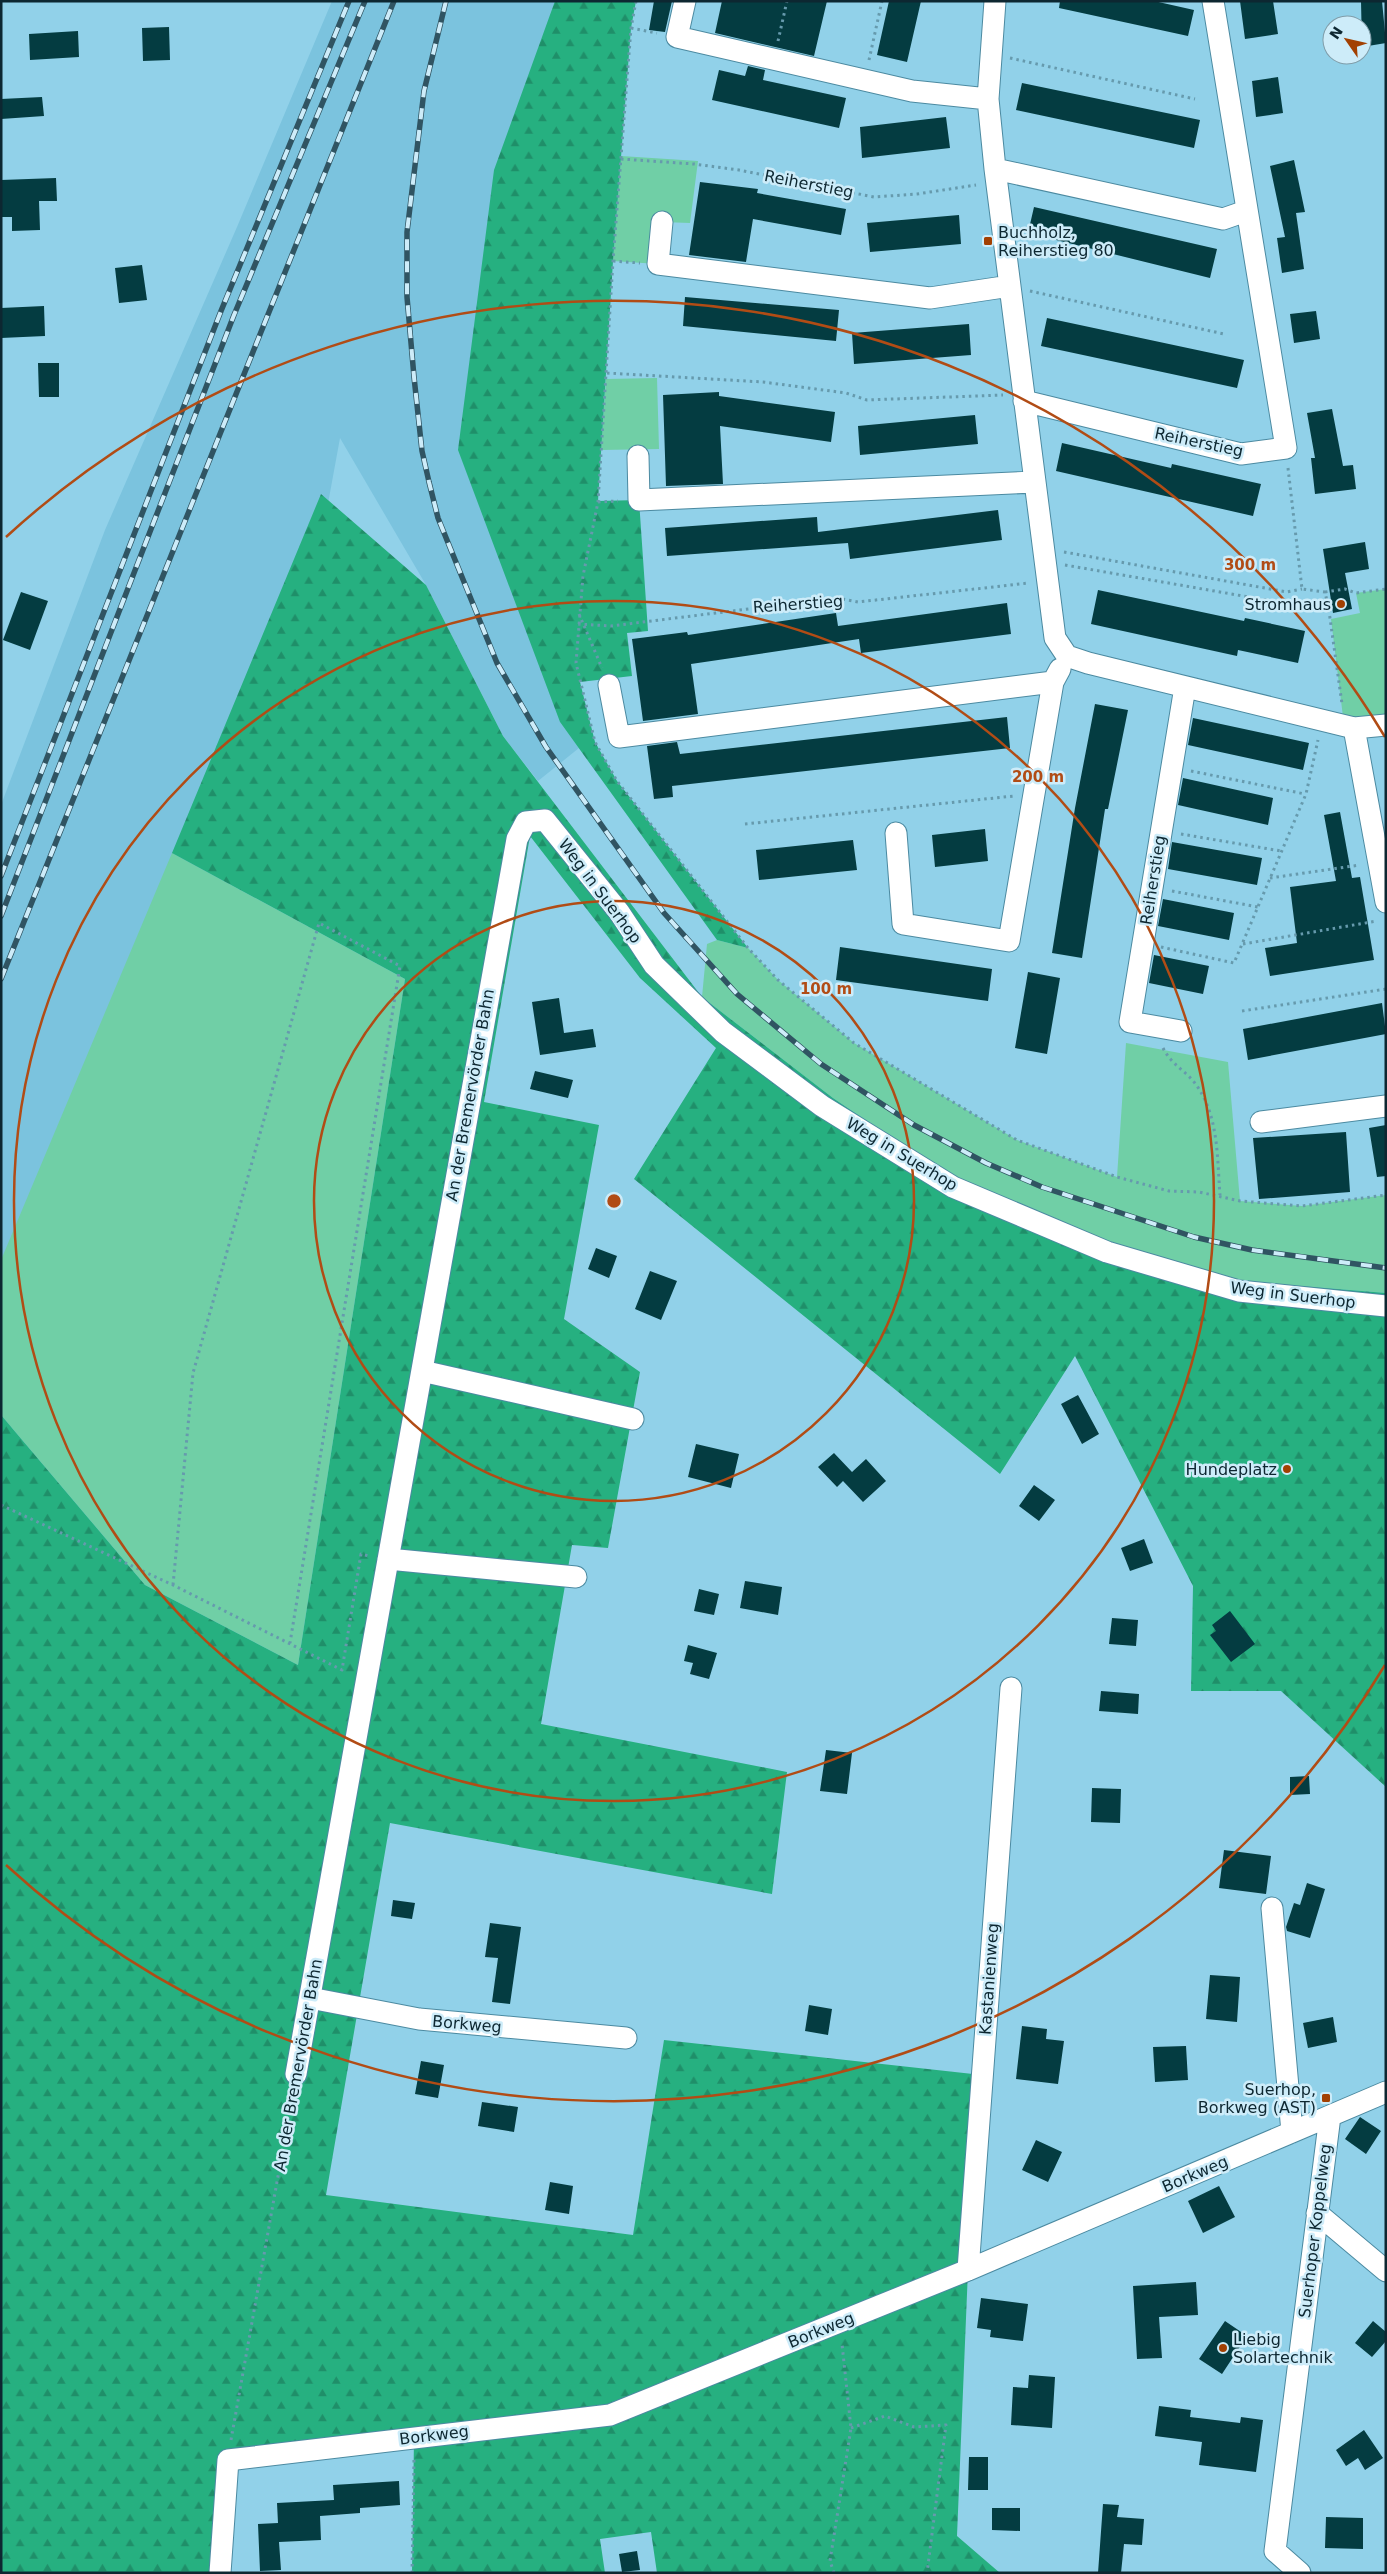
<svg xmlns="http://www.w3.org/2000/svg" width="1387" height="2574" viewBox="0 0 1387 2574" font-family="'DejaVu Sans',sans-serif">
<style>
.built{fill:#7bc3de}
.green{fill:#70cfa6}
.forest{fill:url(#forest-firs)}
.building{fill:#043c41}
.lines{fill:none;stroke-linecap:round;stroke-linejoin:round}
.minor-casing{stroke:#4c8aa1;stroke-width:23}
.path{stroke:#669aad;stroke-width:3;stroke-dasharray:2.5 4;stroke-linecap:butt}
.minor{stroke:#fff;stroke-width:21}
.rail-casing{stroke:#305462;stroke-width:5.5}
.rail{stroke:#cdecf9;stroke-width:4;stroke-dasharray:11;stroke-linecap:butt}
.ring{fill:none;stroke:#b14c15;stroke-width:2.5}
.poi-dot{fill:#a24002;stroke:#cdecf9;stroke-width:2}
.labels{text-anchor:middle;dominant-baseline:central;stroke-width:5;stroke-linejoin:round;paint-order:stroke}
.street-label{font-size:16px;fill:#0d2731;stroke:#cdecf9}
.poi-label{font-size:16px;fill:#0d2731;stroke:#cdecf9;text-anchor:end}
.centre{fill:#b14c15;stroke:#cdecf9;stroke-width:2.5}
.ring-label{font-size:15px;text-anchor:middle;font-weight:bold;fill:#b14c15;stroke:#cdecf9;stroke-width:5;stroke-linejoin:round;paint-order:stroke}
</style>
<defs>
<pattern id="forest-firs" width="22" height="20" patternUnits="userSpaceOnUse" patternTransform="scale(1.25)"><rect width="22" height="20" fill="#26b080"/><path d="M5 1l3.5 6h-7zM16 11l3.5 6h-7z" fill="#1f8f69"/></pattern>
</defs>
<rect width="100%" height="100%" fill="#91d1e9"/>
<path class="built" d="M332,1H582L560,722L579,748L538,781L503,736L426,585L340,438L291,706L103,1240L1,1446V805L105,530L237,227Z"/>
<path class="green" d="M621,156L698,161L690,223L662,222L658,264L613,261Z
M657,378L659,449L601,450L606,379Z
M1386,589V725H1344L1331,619L1360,613L1356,593Z
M172,853L405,979L298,1665L145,1585L1,1415V1260Z
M717,940L748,948L778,980L854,1043L1017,1140L1117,1177L1126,1043L1228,1062L1240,1201L1302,1206L1386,1195V1293L1240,1281L1107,1243L954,1180L833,1098L702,997L707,944Z"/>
<path class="forest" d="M555,1H636L631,28L613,261L598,501L639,500L648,631L627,633L632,676L580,682L595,742L617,781L748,948L717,940L560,722L458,450L494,170Z
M321,494L426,585L503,736L702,997L833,1098L954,1180L1107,1243L1240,1281L1386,1293V1787L1281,1691H1191L1193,1586L1075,1356L1000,1474L634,1179L716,1048L640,978L530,836L484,1102L599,1125L564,1319L640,1372L608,1548L572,1545L541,1724L787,1772L772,1894L390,1823L326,2195L633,2235L664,2040L982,2075L968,2270L957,2536L1000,2573H657L651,2532L600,2539L605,2573H412L414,2438L228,2460L220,2573H1V1415L145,1585L298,1665L405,979L172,853Z"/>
<path class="building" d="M654,1H672L665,32L649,30Z
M722,1H827L814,56L715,33Z
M889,1H921L907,62L877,55Z
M1060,1H1154L1194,10L1188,36L1059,8Z
M1240,1H1273L1278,34L1245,39Z
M1361,1H1382L1386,43L1362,47Z
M169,27L170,60L143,61L142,28Z
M78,31L79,57L30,60L29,34Z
M748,66L765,70L763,80L846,98L839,128L712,100L719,70L745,76Z
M1278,77L1283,113L1256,117L1252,81Z
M1022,83L1200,120L1194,148L1016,110Z
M42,97L44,116L1,119V99Z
M946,117L950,148L862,158L860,127Z
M1294,160L1305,212L1296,213L1304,269L1282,273L1277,238L1285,237L1270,166Z
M56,178L57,201H39L40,230L12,231V217H1V180Z
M700,182L758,189L757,193L846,209L841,235L753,219L746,262L689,255Z
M1034,207L1217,249L1210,278L1028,233Z
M959,215L961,244L870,252L867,223Z
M142,265L147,300L119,303L115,268Z
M685,297L839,310L836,341L683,326Z
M44,306L45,336L1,338V308Z
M1316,311L1320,339L1294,343L1290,314Z
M1047,318L1244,360L1237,388L1041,346Z
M969,324L971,355L854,364L852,333Z
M38,363H59V397H39Z
M719,392V396L835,412L831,442L720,426L723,484L666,486L663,395Z
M1332,409L1343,466L1353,465L1356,489L1315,494L1311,458H1315L1307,413Z
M975,415L978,444L860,455L858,426Z
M1062,443L1171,468L1172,464L1261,484L1253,516L1056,471Z
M998,510L1002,540L850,559L848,543L667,556L665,528L817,517L818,532Z
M1365,542L1369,569L1345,573L1352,609L1333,613L1323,549Z
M1098,590L1244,621L1245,618L1305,631L1298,663L1238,650L1237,656L1091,624Z
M21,592L48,601L30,650L3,640Z
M1007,603L1011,634L861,653L859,639L691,664L698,714L643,721L632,639L687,632L688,635L836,613L838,626Z
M1095,704L1128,710L1108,809H1105L1082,958L1052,953L1075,808Z
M1007,717L1010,748L672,786L673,797L654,799L647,746L677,742L680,754Z
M1193,718L1309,743L1303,770L1188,745Z
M1183,778L1273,798L1268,825L1178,805Z
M1340,812L1352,878L1360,877L1374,960L1270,976L1265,948L1297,943L1290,887L1336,881L1324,815Z
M985,829L988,861L935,867L932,835Z
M853,840L857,870L759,880L756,850Z
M1172,842L1262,858L1257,885L1168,869Z
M1163,899L1234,913L1229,940L1158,926Z
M840,947L992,969L988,1001L836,980Z
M1154,955L1209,966L1203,994L1149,983Z
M1028,972L1060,978L1047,1054L1015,1048Z
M559,998L564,1033L593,1029L596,1047L540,1055L532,1002Z
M1382,1003L1386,1034L1248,1060L1243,1029Z
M535,1071L573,1080L568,1098L530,1089Z
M1386,1125V1176L1377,1177L1369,1128Z
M1346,1132L1350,1192L1259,1199L1253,1138Z
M596,1248L617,1256L609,1278L588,1269Z
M650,1271L677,1281L661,1320L635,1309Z
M1078,1395L1099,1434L1082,1444L1061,1404Z
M696,1444L739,1454L731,1488L688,1477Z
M834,1453L852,1472L866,1459L886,1481L863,1502L843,1481L837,1487L818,1467Z
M1034,1485L1055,1500L1039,1521L1019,1506Z
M1144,1539L1153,1563L1130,1571L1121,1548Z
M745,1581L782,1587L778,1615L740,1608Z
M699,1589L719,1594L714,1615L694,1611Z
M1230,1611L1255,1644L1231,1662L1210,1635L1216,1631L1212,1625Z
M1112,1618L1138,1620L1136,1646L1109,1644Z
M688,1645L717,1653L709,1679L690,1674L693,1663L684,1661Z
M1101,1691L1139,1694L1138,1714L1099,1711Z
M826,1750L852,1753L847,1794L820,1791Z
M1309,1776L1310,1794L1290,1795V1777Z
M1092,1788L1121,1789L1120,1823L1091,1822Z
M1224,1850L1271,1856L1266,1894L1219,1888Z
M1307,1883L1325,1889L1310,1938L1287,1931L1286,1927L1294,1903L1300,1905Z
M393,1900L415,1903L412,1919L391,1916Z
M490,1923L521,1927L510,2004L492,2002L498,1958L485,1957Z
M1210,1975L1240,1977L1237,2022L1206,2019Z
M809,2005L832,2009L828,2035L805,2031Z
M1333,2017L1337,2042L1308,2048L1303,2023Z
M1022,2026L1047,2029L1046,2039L1064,2041L1058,2084L1016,2079Z
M1186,2046L1188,2080L1155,2082L1153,2047Z
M421,2061L444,2065L438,2098L415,2094Z
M482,2102L518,2107L514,2132L478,2126Z
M1360,2117L1381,2131L1366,2154L1345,2139Z
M1036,2140L1062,2152L1048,2182L1022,2170Z
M550,2182L573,2186L569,2214L545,2210Z
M1219,2186L1235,2217L1203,2233L1188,2201Z
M1196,2282L1198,2315L1159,2317L1162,2358L1137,2359L1133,2286Z
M981,2298L1028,2304L1023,2341L990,2337L991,2330L977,2328Z
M1225,2321L1247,2336L1222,2374L1199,2359Z
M1373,2321L1386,2332V2341L1372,2357L1355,2343Z
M1029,2375L1055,2377L1052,2428L1011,2425L1013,2387L1028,2388Z
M1159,2406L1191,2410L1190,2417L1240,2423L1241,2417L1263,2420L1256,2472L1199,2465L1202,2442L1155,2436Z
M1364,2430L1383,2458L1365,2470L1358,2458L1346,2466L1336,2450Z
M969,2457H988V2490H968Z
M399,2481L400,2505L360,2508V2513L320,2516L321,2540L279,2542L281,2570L260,2571L258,2524L278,2523L277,2503L334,2500L333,2485Z
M1103,2504L1119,2505L1117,2517L1144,2519L1142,2545L1124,2544L1121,2573H1098Z
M992,2508H1020V2531L992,2530Z
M1326,2517L1363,2518V2549L1325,2548Z
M637,2551L640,2570L622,2572L619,2554Z"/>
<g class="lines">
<defs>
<path id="minor" d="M685,1L677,37L912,91L988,99
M995,1L988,99L995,169L1055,638L1067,656L1088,663L1354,728L1386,725
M995,169L1223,219L1246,211
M662,222L658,264L930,298L1010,286
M1024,401L1241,454L1286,448L1213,1
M638,456L639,500L1035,482
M609,685L619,737L1053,682
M1354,728L1386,902
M896,833L903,924L1009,941L1053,682L1060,669
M1181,1031L1130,1022L1185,687
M1261,1122L1386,1106
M422,1371L633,1419
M388,1559L576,1577
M1272,1908L1292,2132
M310,1998L419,2019L626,2038
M296,2074L517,839L526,822L545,820L619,912L654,965L723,1032L822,1106L953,1187L1107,1252L1239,1291L1386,1306
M1317,2213L1386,2271
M968,2270L1011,1688
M220,2573L228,2460L610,2415L968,2270L1386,2092
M1300,2573L1275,2551L1330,2116"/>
</defs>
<use href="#minor" class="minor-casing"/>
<path class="path" d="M636,1L631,28L613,261L598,502L583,576L576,663L595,742L617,781L748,948L778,980L854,1043L1017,1140L1117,1177L1169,1191L1199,1192L1240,1201L1302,1206L1386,1195
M631,28L657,33
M778,41L787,1
M1010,58L1195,99
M869,60L882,1
M621,159L694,164L739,170L874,197L917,194L976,185
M613,261L640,263
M1030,291L1224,334
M607,373L763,382L846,393L867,400L1003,395
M1288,468L1302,589L1325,592L1329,611
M598,502L618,501
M1064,552L1287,592L1302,589
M1065,565L1329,611L1342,704
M1325,592L1345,589L1356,593L1386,589
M579,614L602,668
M578,624L611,626L837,598L858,602L1029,583
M1191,771L1305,794
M745,824L1014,796
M1181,834L1281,851
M1270,878L1360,865
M1172,891L1258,907
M1243,944L1377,921
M1161,947L1234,963L1306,794L1318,740
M1242,1011L1386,989
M1163,1048C1172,1066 1187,1071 1197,1086C1219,1118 1217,1158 1220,1195
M1,1505L173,1585L342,1670L361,1554L369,1556
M173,1585L193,1373L319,923L400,966L290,1643
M851,2428L885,2416L914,2427L946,2425L927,2573
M231,2440L293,2092
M412,2573L414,2458
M834,2573L830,2561L851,2428L842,2344"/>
<use href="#minor" class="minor"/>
<defs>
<path id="rail" d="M446,1L424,91L407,232V297L414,377L422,451L429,482L438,518L497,663L546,747L664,913L737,994L821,1064L914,1125L986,1163L1042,1187L1194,1237L1252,1250L1386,1268
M1,876L221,311L349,1
M1,916L234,315L365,1
M1,979L394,1"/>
</defs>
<use href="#rail" class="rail-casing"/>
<use href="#rail" class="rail"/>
</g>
<g class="ring">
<circle cx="614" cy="1201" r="300"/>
<circle cx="614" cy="1201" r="600"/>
<path d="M1385 1665A900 900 0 0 1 6 1865M6 537A900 900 0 0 1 1385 737"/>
</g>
<g class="poi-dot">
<rect x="983" y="236" width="10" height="10" rx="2.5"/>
<circle cx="1341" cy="604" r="5"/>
<circle cx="1287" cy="1469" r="5"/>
<rect x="1321" y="2093" width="10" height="10" rx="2.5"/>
<circle cx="1223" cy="2348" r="5"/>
</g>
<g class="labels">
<g class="street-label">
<text transform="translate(809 184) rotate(11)">Reiherstieg</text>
<text transform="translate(1199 442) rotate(12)">Reiherstieg</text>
<text transform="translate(798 604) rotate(-4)">Reiherstieg</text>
<text transform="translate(1153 880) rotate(-81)">Reiherstieg</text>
<text transform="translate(600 891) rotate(53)">Weg in Suerhop</text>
<text transform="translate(470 1095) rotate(-80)">An der Bremervörder Bahn</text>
<text transform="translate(902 1154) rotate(31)">Weg in Suerhop</text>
<text transform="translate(1293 1295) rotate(7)">Weg in Suerhop</text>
<text transform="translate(989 1979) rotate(-86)">Kastanienweg</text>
<text transform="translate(467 2024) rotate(5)">Borkweg</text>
<text transform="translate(298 2065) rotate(-80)">An der Bremervörder Bahn</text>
<text transform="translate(1195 2174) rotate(-23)">Borkweg</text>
<text transform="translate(1315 2231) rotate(-83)">Suerhoper Koppelweg</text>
<text transform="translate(821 2330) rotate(-22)">Borkweg</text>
<text transform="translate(434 2435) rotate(-7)">Borkweg</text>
</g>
<g class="poi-label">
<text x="998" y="232" text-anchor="start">Buchholz,<tspan x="998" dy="18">Reiherstieg 80</tspan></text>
<text x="1331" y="604">Stromhaus</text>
<text x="1277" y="1469">Hundeplatz</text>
<text x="1316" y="2089">Suerhop,<tspan x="1316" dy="18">Borkweg (AST)</tspan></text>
<text x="1233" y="2339" text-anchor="start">Liebig<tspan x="1233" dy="18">Solartechnik</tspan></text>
</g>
</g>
<circle cx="614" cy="1201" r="8" class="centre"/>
<g class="ring-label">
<text x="1250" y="570">300 m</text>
<text x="1038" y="782">200 m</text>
<text x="826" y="994">100 m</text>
</g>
<rect width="1387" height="2574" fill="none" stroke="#0d2731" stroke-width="5"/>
<g transform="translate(1347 40) rotate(304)"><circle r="24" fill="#cdecf9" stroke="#809da9"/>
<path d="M0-4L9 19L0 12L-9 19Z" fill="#a24002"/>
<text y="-8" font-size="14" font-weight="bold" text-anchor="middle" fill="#0d2731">N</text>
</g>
</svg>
